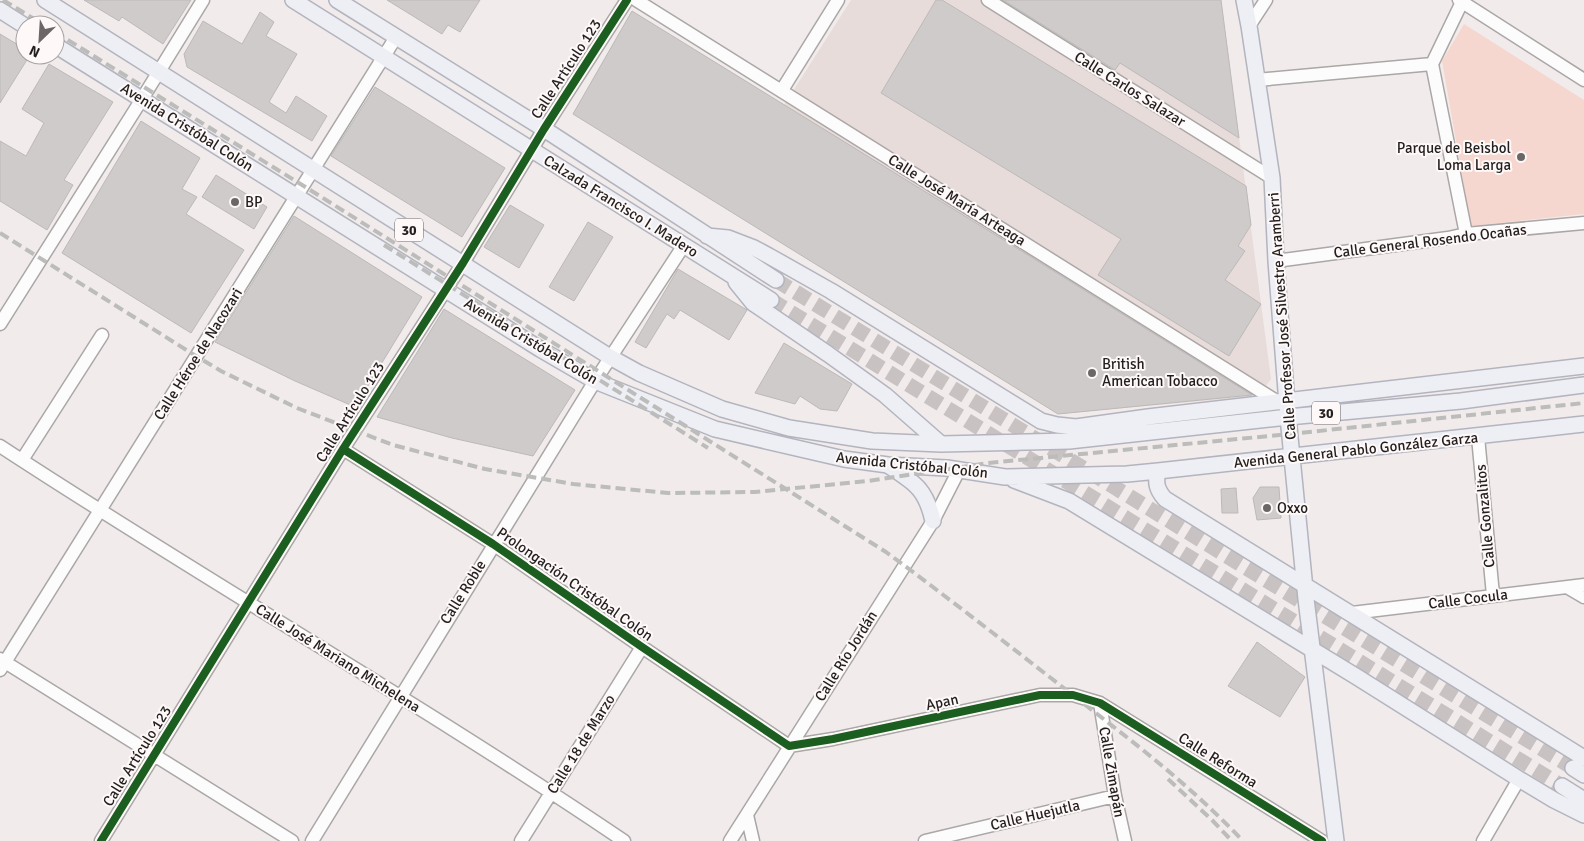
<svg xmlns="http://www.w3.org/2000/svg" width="1584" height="841" viewBox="0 0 1584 841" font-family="Signika,sans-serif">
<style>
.built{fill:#e8dcda}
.green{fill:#f5d7d0}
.building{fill:#cecbca;stroke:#bcb9b8}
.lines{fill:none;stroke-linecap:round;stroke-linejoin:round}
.major-tunnel{stroke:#c8c3c2;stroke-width:15;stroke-dasharray:15 8;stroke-linecap:butt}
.minor-casing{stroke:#aba7a7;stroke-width:15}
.major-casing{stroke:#b3b4be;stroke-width:18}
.minor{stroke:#fdfcfc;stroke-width:12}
.major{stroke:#eeeff5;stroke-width:15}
.rail{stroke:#bcbcbb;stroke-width:4;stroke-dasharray:10 5;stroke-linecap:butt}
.cycleway-casing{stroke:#fef9f8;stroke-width:11}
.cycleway{stroke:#1b5e20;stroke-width:8}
.poi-dot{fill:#6a6766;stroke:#fef9f8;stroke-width:2}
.labels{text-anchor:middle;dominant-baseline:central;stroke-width:4;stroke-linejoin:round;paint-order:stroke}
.shield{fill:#fef9f8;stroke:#64605f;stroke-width:1}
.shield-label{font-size:14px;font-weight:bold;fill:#221f1e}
.street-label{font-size:15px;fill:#221f1e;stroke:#fef9f8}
.poi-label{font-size:15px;fill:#221f1e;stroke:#fef9f8;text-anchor:start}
</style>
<rect width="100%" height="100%" fill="#f1eceb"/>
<path class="built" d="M851,0H1221L1271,379L1258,396L1058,414L573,114L632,11L784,105Z"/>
<path class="green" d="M1464,24L1584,100V214L1471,226L1442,61Z"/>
<path class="building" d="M84,0H191L163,44L122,17L119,21Z
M387,0H480L460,32L448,25L442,34Z
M936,0H942L1246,186L1251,225L1238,246L1245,251L1225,280L1261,304L1229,356L1098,275L1121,239L881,93Z
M1003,0H1221L1239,138L1120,63L1115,70Z
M632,11L1028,255L1252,395L1058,414L783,244L573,114Z
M260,12L274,22L266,36L297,54L269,102L286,113L296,96L327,116L312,141L187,67L184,54L203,21L242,44Z
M0,34L25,49V55H30L0,103Z
M49,64L113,102L64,180L73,185L47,230L0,201V141L26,156L44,123L22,109Z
M375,87L505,168L462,237L331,156Z
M141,121L200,158L182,189L197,197L186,214L244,250L191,333L62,253Z
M216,175L267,207L254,229L202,197Z
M510,205L544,225L519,268L484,247Z
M294,216L422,297L355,407L295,381L215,342Z
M588,222L613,237L574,301L549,287Z
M678,269L747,310L729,340L680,310L674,319L667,314L646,348L635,342Z
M444,309L575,390L533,456L452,438L377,417Z
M784,343L852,384L837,411L820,409L800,396L795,404L755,393Z
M1260,487H1279L1281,518L1257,520L1253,498Z
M1236,488L1238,513H1222L1221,489Z
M1257,642L1305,677L1280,717L1228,686Z"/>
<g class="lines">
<path class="major-tunnel" d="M776,280L1573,768
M771,300L1562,786"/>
<defs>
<path id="minor" d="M636,0L1278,402
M988,0L1272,178
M1459,0L1584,80
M1249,26L1266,0
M1432,64L1466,234
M1432,64L1462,2
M1257,80L1432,64
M782,90L838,0
M1276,261L1448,238L1466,234L1584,223
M0,324L142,99L203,0
M1478,437L1493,595
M0,446C206,581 420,703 624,841
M343,449L493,544L642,647L789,746L833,739L1040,695H1073L1100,703L1322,841
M22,460L102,335
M1567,587L1584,597
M1352,613L1584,585
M0,659L292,841
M0,670L396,37
M1100,703L1115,796L1125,841
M747,815L753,841
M101,841L343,449L463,263L544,129L627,0
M312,841L595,381L684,245
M521,841L642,647
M730,841L933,521L959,470
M925,841L1115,796
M1483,841L1519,779"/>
<path id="major" d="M45,0L610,357L639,373L722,409L789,428L872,441L941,444L1069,441L1288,417L1461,401L1584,385
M293,0L771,300
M337,0L544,129L776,280
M1244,0L1249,26L1272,178L1276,261L1288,417L1306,599L1336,841
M0,10L25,26
M55,45L540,349L595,381L715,429L844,459L888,465L947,468L1005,477L1127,474L1158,471L1584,424
M707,236L728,238L754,248L769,256L831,291L1041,421L1057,425L1076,427L1148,417L1584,366
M736,282L753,303L828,354L885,395L941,444
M889,466C915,483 926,489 933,521
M1158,471C1155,483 1157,490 1165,499L1584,758
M1014,480L1069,501L1357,677L1519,779L1554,800L1584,815
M1573,768L1584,775
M1562,786L1584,800"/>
</defs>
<use href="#minor" class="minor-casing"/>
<use href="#major" class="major-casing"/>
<use href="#minor" class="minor"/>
<use href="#major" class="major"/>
<path class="rail" d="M3,0L44,25
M55,32L315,193L886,552C951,600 1015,650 1079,700C1136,744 1193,788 1243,841
M0,233L196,356L221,371L297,408L393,445L485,469L573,484L668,493L755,492L868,481L988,463L1290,434L1584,403
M384,245L708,448
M1168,779L1212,820L1232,841"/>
<defs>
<path id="cycleway" d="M343,449L493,544L642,647L789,746L833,739L1040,695H1073L1100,703L1322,841
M101,841L343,449L463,263L544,129L627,0"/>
</defs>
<use href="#cycleway" class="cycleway-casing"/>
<use href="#cycleway" class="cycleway"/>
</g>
<g class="poi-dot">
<circle cx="1521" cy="157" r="5"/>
<circle cx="235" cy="202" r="5"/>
<circle cx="1092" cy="373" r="5"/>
<circle cx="1267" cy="508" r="5"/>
</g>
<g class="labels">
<g class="shield">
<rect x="395" y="218.5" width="28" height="23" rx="4"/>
<rect x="1312" y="401.5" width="28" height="23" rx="4"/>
</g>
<g class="shield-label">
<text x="409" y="230">30</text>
<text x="1326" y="413">30</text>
</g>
<g class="street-label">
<text transform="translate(566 69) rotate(-57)">Calle Artículo 123</text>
<text transform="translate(1130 89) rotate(32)">Calle Carlos Salazar</text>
<text transform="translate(187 127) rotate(32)">Avenida Cristóbal Colón</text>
<text transform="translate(957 200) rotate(32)">Calle José María Arteaga</text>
<text transform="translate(621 206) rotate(32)">Calzada Francisco I. Madero</text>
<text transform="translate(1430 241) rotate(-7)">Calle General Rosendo Ocañas</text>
<text transform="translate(1282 316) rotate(-94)">Calle Profesor José Silvestre Aramberri</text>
<text transform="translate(531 341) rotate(31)">Avenida Cristóbal Colón</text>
<text transform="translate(198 354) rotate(-58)">Calle Héroe de Nacozari</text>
<text transform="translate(350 412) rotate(-58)">Calle Artículo 123</text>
<text transform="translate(1356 450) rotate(-6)">Avenida General Pablo González Garza</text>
<text transform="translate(912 465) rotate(6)">Avenida Cristóbal Colón</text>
<text transform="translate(1485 516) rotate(-95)">Calle Gonzalitos</text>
<text transform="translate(575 584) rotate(35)">Prolongación Cristóbal Colón</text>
<text transform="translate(463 592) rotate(-58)">Calle Roble</text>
<text transform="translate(1468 599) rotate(-7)">Calle Cocula</text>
<text transform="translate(846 656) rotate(-58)">Calle Río Jordán</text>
<text transform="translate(338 658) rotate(32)">Calle José Mariano Michelena</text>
<text transform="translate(942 702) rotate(-12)">Apan</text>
<text transform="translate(581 744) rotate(-58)">Calle 18 de Marzo</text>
<text transform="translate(137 756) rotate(-58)">Calle Artículo 123</text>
<text transform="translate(1218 760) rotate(32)">Calle Reforma</text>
<text transform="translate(1112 772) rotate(80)">Calle Zimapán</text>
<text transform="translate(1035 815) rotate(-13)">Calle Huejutla</text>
</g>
<g class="poi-label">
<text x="1511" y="148" text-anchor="end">Parque de Beisbol<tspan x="1511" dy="17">Loma Larga</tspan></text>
<text x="245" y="202">BP</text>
<text x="1102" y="364">British<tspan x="1102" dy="17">American Tobacco</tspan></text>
<text x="1277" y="508">Oxxo</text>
</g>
</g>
<g transform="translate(40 40) rotate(205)"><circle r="24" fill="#fef9f8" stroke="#a6a2a1"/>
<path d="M0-4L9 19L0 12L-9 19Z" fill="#6a6766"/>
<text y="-8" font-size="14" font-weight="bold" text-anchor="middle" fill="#221f1e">N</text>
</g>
</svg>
